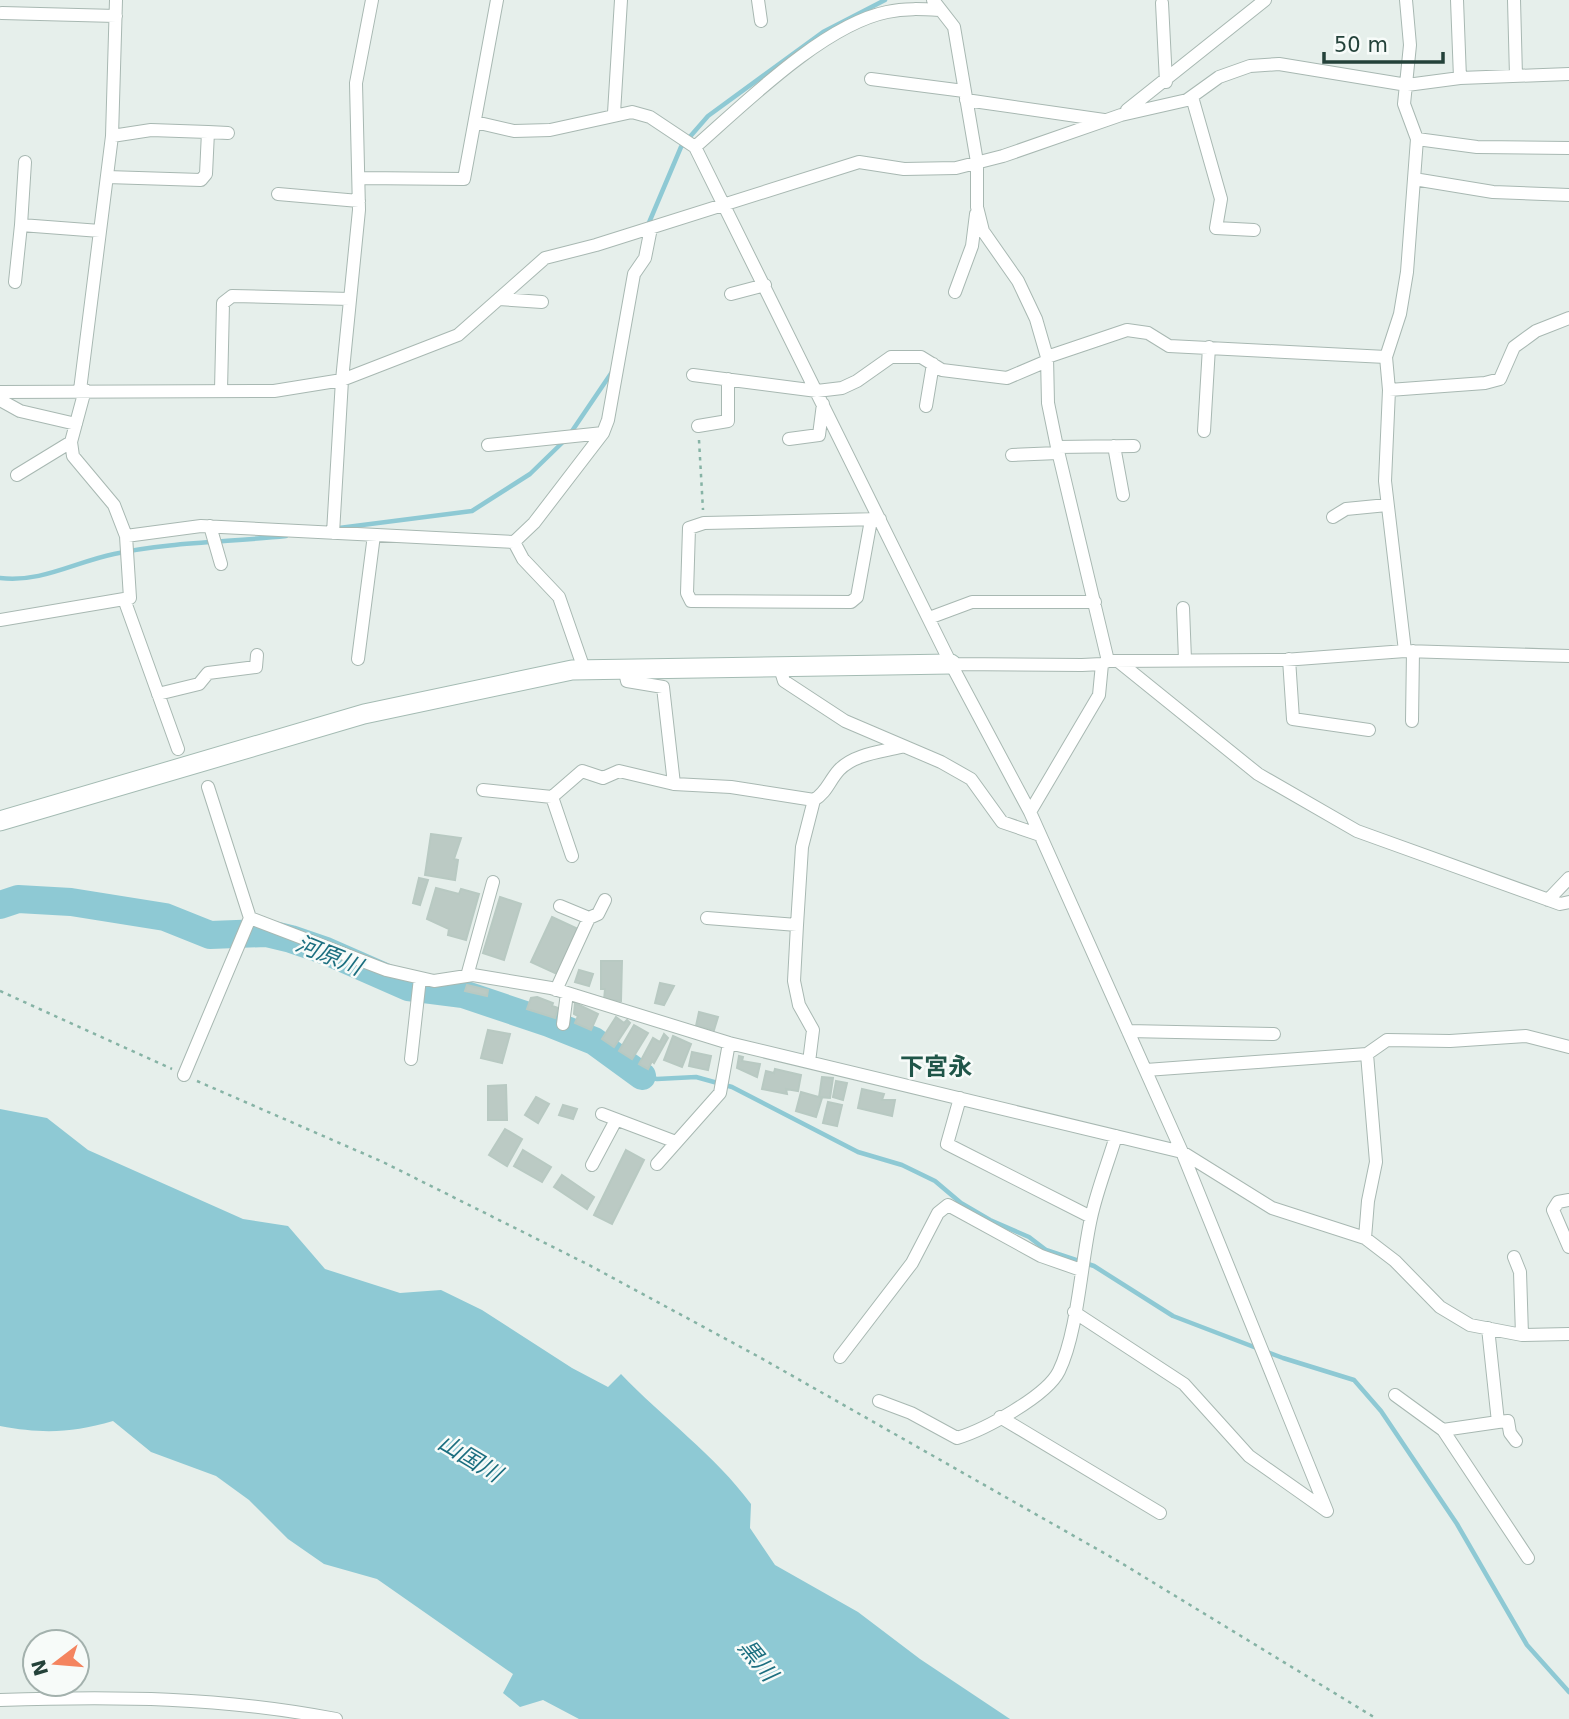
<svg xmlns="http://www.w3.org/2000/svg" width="1569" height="1719" viewBox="0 0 1569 1719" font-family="'DejaVu Sans','Noto Sans JP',sans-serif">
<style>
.water{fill:#8ec9d4}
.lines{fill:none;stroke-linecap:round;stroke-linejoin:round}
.stream{stroke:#8ec9d4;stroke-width:4.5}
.river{stroke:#8ec9d4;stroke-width:28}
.building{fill:#bbcac4;stroke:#b8c9c2;stroke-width:2}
.street-casing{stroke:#a8b8b2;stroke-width:14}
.secondary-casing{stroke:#a4bbb3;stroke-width:21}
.path{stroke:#86b3a5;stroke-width:2.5;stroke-dasharray:3.5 5;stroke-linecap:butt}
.street{stroke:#fff;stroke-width:12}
.secondary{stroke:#fff;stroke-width:19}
.labels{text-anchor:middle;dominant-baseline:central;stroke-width:5;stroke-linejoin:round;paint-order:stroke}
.water-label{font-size:23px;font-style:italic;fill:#1c6f80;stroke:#f7fbf9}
.quarter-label{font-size:24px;font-weight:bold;fill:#1f5548;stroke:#f7fbf9}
</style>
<rect width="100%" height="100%" fill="#e6efeb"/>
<path class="water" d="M0,1109L47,1118L88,1150L243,1219L288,1226L325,1269L400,1293L441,1290L482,1310L572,1368L608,1387L621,1374C663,1418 715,1455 751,1504L750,1528L775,1565L858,1612L920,1659L1010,1719H579L543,1700L520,1707L503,1693L513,1674L377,1579L324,1564L288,1539L249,1500L216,1476L151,1452L113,1421C71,1433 43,1434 0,1426Z"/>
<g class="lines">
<path class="stream" d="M648,225L681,147L708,116L823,32L885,0
M570,434L612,372
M339,528L472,511L530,474L564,441
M0,578C41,583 75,562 114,554C168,542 231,542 286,536
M642,1076L657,1079L696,1077L732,1087L858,1152L902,1165L935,1181L961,1203L990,1220L1029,1237L1046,1250L1094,1266L1173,1316L1283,1358L1354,1380L1381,1411L1457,1524L1527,1645L1569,1692"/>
<path class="river" d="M0,905L18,899L71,902L165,917L210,935L266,933L291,939L326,951L408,987L463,994L549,1023L594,1041L642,1076"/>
</g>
<path class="building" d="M431,834L461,838L454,859L458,860L455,880L425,875Z
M419,878L428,880L420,905L413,903Z
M436,888L459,894L461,889L479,894L466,940L448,935L449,929L427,919Z
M500,897L521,904L504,960L483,953Z
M552,917L578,929L557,974L531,962Z
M601,961H622L621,1001L604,1000L605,989H601Z
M579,970L593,974L589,986L575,982Z
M660,983L674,986L664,1005L655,1003Z
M467,985L488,990L487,996L465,991Z
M537,997L553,1003L552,1006L558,1008L555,1018L527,1009L531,998Z
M575,1003L598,1014L591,1030L575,1023L578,1016L574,1014Z
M699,1012L718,1017L714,1030L696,1026Z
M616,1017L624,1023L627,1020L630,1023L614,1047L602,1039Z
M634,1025L648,1033L632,1059L619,1051Z
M488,1030L510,1034L502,1063L481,1058Z
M664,1034L668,1038L654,1063L652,1061L648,1069L639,1064L653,1038L660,1042Z
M673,1036L691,1044L682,1067L664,1060Z
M692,1052L711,1056L708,1070L689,1066Z
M739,1056L743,1057L742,1061L760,1064L757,1077L737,1068Z
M775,1069L801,1075L798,1091L786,1089L787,1094L762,1089L766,1071L774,1073Z
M822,1077L833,1078L830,1098L819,1097Z
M836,1081L847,1083L843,1100L833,1097Z
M506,1085L507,1120H488V1086Z
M862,1089L884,1094L882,1100H895L892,1116L858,1108Z
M801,1092L822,1098L816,1117L796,1111Z
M536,1097L549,1104L538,1123L525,1115Z
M828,1102L842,1105L837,1126L823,1123Z
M563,1105L577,1109L573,1119L559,1115Z
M505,1129L522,1139L507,1166L489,1155Z
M523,1150L551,1167L542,1182L514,1166Z
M626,1150L644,1160L612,1224L594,1215Z
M562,1175L594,1197L587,1209L554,1187Z"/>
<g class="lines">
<defs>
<path id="street" d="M758,0L761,21
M933,0L954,27L977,162V207L983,231L1018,281L1036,319L1047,357L1048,403L1057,447L1108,661
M1457,0L1460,78
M1514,0L1516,76
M1162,3L1166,82
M2,13L116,16
M871,79L964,91
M1192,97L1221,199L1216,228L1254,230
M966,100L1104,120
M1127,110L1265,0
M614,113L621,0
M475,122L514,131L550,130L632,112L650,117L695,147L951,664L1030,812L1182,1152L1327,1511L1249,1456L1184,1384L1074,1312
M208,132L228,133
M1417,139L1477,147L1569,148
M695,147C743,105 823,25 887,12C905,8 922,9 940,10
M25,162L21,225L100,231
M107,177L201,180L206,174L208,132L151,130L112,136
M360,178L464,179L497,0
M1414,179L1493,192L1569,195
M278,194L359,201
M15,282L21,225
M955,292L972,246L976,214
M731,294L765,285
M499,299L542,302
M1047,357L1127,330L1148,333L1169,346L1386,357L1389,390L1385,481L1405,651
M1386,357L1400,314L1407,272L1417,139L1404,104L1410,45L1406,0
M693,375L817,391L842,388L857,381L891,357H921L942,370L1007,378L1047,361
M80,390L112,136L116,0
M221,390L223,303L232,296L350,299
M1389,390L1485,383L1500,379L1514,347L1536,331L1569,318
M0,392L274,391L342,380L458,335L545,258L596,245L859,162L904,169L956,168L1003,156L1121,115L1187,100L1219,77L1250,66L1279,64L1407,85L1460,78L1569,74
M0,400L20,411L76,424
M926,406L933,364
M698,426L728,421V379
M1204,431L1209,347
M789,439L819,435L823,404
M488,445L603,433
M1114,446L1123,495
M1057,447L1134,446
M1012,455L1058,453
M17,475L71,442
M1333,517L1346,509L1387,505
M871,520L857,597L851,602L691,601L687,593L689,528L704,523L880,519
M210,526L221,564
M333,533L342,380L359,210L356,83L372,0
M126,536L201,526L514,542L534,523L603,433L608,420L634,274L645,258L651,228
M514,542L523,559L559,597L584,669
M124,599L178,749
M1183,608L1185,660
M929,618L972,602H1095
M0,620L130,598L126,536L114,505L73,456L71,442L85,390
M358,659L374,535
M1289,659L1293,719L1369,730
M1118,661L1258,774L1357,831L1560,904L1569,902
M951,664L1082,665L1102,664L1108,661L1284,660L1405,651L1569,656
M779,665L784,681L845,721L941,762L971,779L1002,822L1040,835
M624,667L627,681L663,687L674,784L731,787L814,800L802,847L797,925
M158,694L199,684L208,673L256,667L257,655
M1412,721L1413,651
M483,790L552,797L582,771L603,778L619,771L674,784
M552,797L572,856
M814,800C827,792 829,781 839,770C854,754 881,752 901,747
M1030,812L1099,695L1102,664
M1548,900L1569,878
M560,906L589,918
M250,918L386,970L434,981L473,975L551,988L729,1043L1182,1152L1272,1208L1365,1238L1395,1261L1440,1307L1470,1325L1522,1335L1569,1334
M707,918L797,925L794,981L799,1005L813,1030L809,1062
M467,976L493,882
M556,990L589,918L598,914L605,900
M563,1024L567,993
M1128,1031L1274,1034
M1367,1054L1387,1040L1450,1041L1526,1036L1569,1047
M411,1059L420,978
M1146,1070L1367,1054L1376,1162L1368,1201L1365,1238
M184,1075L250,918L208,787
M960,1098L947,1144L1091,1217
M602,1114L676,1142
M657,1164L720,1093L729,1043
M592,1165L616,1120
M1569,1200L1558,1202L1553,1210L1569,1247
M1514,1257L1520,1272L1522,1335
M1488,1328L1498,1422L1443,1430L1528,1558
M840,1357L912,1263L938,1213L948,1205L1041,1256L1081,1270
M1395,1395L1443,1430
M879,1401L911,1413L957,1438C984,1430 1047,1396 1059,1371C1078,1332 1081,1262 1091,1218C1097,1190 1108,1163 1116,1136
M1000,1417L1160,1513
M1498,1422L1508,1421L1510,1433L1516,1441
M0,1700C115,1696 222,1697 336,1719"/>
<path id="secondary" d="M0,821L364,714L572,670L951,664"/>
</defs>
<use href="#street" class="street-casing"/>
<use href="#secondary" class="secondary-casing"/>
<path class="path" d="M699,440L703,510
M0,991L172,1069
M197,1081L383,1162L589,1265L761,1358L1118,1561L1377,1719"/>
<use href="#street" class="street"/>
<use href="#secondary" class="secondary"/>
</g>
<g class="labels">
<g class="water-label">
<text transform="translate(329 955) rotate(22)">河原川</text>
<text transform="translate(470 1458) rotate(31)">山国川</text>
<text transform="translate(758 1660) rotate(51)">黒川</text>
</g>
<g class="quarter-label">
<text x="936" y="1067">下宮永</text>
</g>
</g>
<g transform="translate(56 1663) rotate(254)"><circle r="33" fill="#f7fbf9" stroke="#a3b1ad" stroke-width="2"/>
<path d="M0-5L12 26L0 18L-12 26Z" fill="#f4845f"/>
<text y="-10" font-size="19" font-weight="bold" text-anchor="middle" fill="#24423a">N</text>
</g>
<path d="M1324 52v10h119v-10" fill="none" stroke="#24423a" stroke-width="3.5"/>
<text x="1334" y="52" font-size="21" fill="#24423a" stroke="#f7fbf9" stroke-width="5" paint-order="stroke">50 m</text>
</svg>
